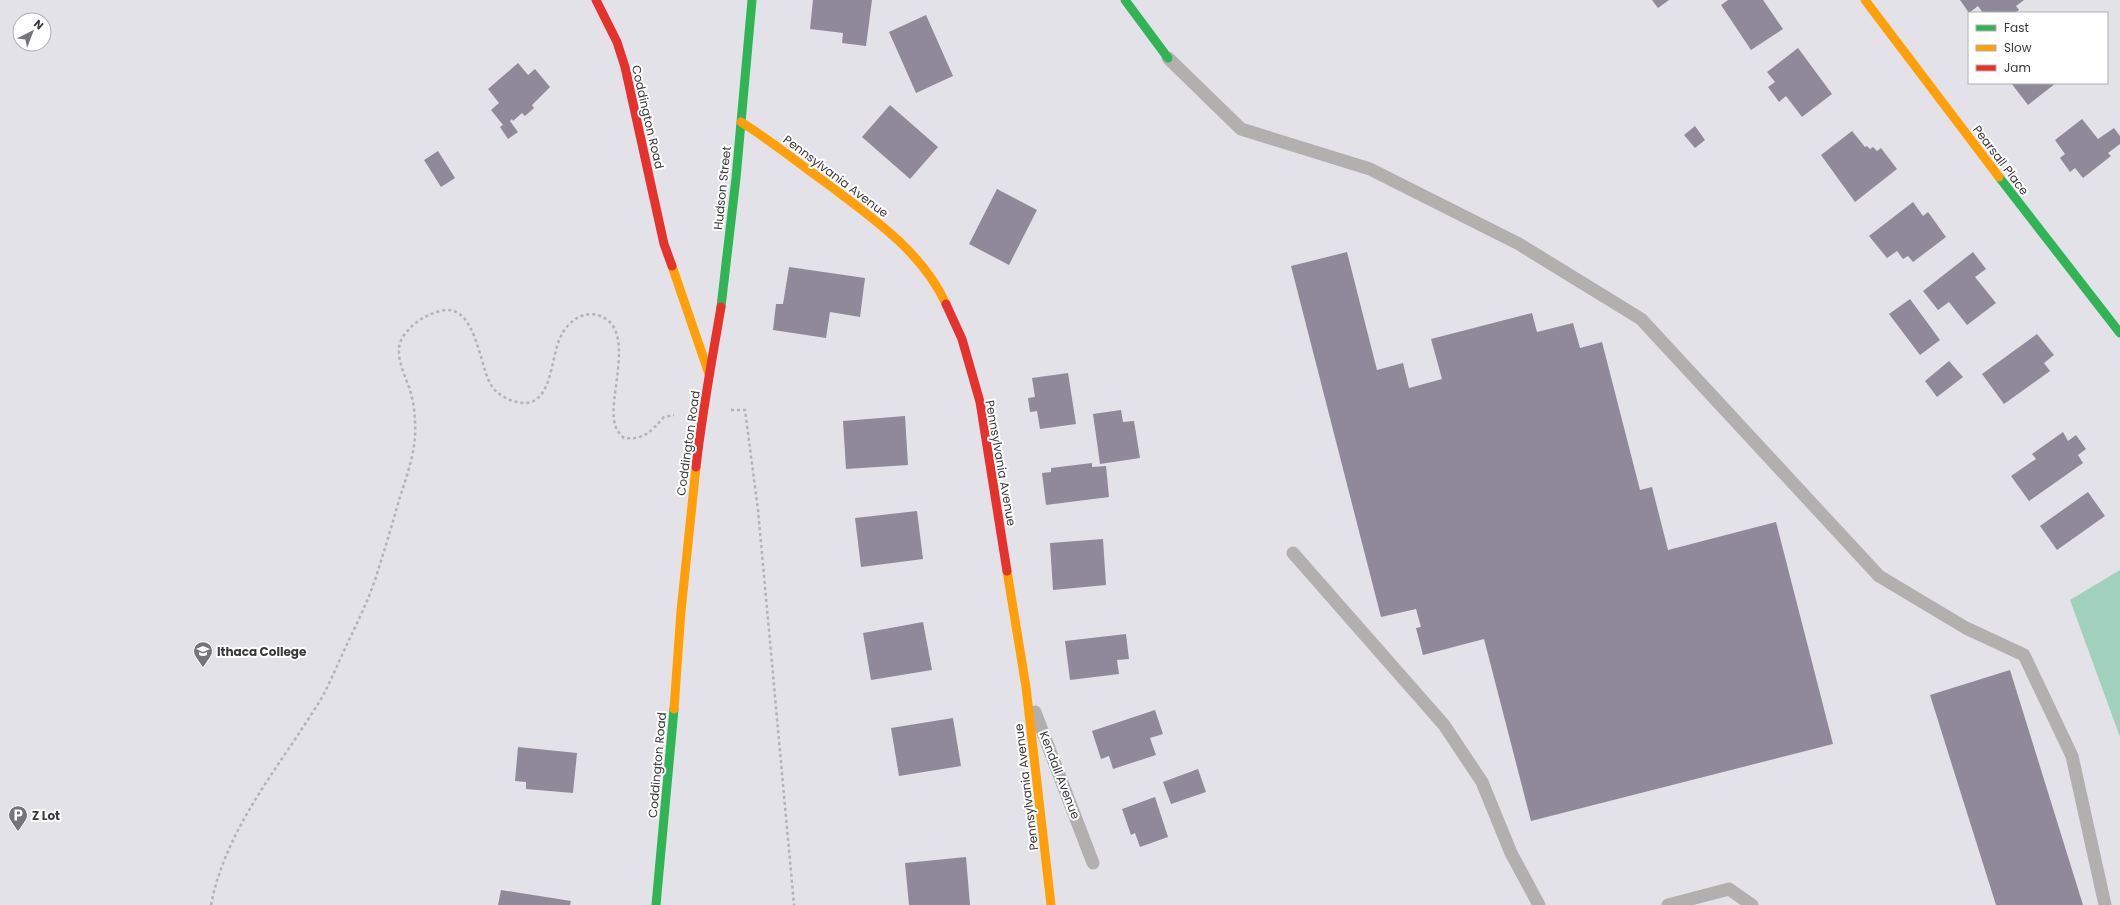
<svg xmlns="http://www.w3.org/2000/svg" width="2120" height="905" viewBox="0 0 2120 905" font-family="Poppins,sans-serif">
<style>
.forest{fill:#a1d0bc}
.building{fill:#908999}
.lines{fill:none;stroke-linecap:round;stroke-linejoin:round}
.path{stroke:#b4b2b4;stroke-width:2.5;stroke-dasharray:3 3;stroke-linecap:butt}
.lane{stroke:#b1b0af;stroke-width:13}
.fast{stroke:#30b455;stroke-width:9}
.slow{stroke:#ff9f0a;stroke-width:9}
.jam{stroke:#e5322d;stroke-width:9}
.labels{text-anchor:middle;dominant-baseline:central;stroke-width:4;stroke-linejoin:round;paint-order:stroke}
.street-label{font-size:12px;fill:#3a383d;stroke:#fff}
.poi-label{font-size:12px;font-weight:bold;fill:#3a383d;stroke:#fff;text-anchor:start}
</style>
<rect width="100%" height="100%" fill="#e4e2e9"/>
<path class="forest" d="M2120,570V737L2070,600Z"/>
<path class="building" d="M813,0H872L866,46L842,43L843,33L810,29Z
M1652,0H1669L1658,8Z
M1728,0H1763L1783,29L1751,50L1721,5Z
M1960,0H2024L2016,6L2019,10L2015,13H1983L1978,6L1969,13Z
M926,15L953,76L916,93L889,32Z
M1798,48L1832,94L1802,117L1786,96L1779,102L1768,87L1775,82L1767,72Z
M518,63L528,75L535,69L550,87L532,105L534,108L525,116L522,113L513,121L512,119L510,121L518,132L508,139L500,127L503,125L491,110L499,103L488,89Z
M2011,83H2056L2028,105Z
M890,105L938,147L910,179L862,137Z
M2082,119L2098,139L2114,128L2120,136V144L2108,153L2111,156L2083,178L2075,168L2070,172L2060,158L2065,154L2055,140Z
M1695,126L1705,140L1695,148L1684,135Z
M1852,131L1865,147L1867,146L1870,149L1873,147L1877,151L1881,148L1897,169L1855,202L1821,155Z
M438,151L455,178L441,187L424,160Z
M997,189L1037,210L1009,265L969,244Z
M1913,202L1923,216L1928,212L1946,237L1913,262L1908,256L1903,259L1897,251L1887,258L1869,236Z
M1347,252L1377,370L1403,363L1409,388L1442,379L1431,339L1532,313L1537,332L1573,323L1580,348L1602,342L1640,490L1652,487L1668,550L1776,522L1833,744L1531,821L1484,639L1423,655L1416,628L1421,627L1416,609L1381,617L1291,266Z
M1973,252L1986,269L1975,277L1996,303L1967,325L1949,302L1938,310L1923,291Z
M789,267L865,278L860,317L830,312L826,338L773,330L776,304H783Z
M1910,299L1940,340L1920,355L1889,314Z
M2037,334L2054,355L2044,363L2050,371L2004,404L1982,374Z
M1949,361L1963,377L1937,397L1925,381Z
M1068,373L1076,424L1040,429L1037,411L1030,412L1028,398L1035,397L1032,378Z
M1121,410L1123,422L1134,421L1140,458L1100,464L1093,414Z
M905,416L908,465L846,469L843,421Z
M2063,432L2068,441L2076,435L2086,449L2078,455L2083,463L2029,501L2011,476L2036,459L2032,454Z
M1092,463V467L1106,466L1109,497L1046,505L1042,473L1051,472V468Z
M2088,492L2105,516L2057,550L2040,526Z
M917,511L923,559L861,567L855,518Z
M1103,539L1106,585L1053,590L1050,543Z
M923,622L932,670L871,680L863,633Z
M1126,634L1129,659L1117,660L1119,674L1070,680L1065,641Z
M2010,670L2083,905H1996L1930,695Z
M1155,710L1163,734L1150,738L1156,755L1113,769L1109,756L1101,759L1092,731Z
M953,718L961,766L899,776L891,728Z
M518,747L577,753L573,793L526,789V782L515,781Z
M1198,769L1206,792L1171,804L1163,782Z
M1155,797L1168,837L1140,847L1135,833L1131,835L1122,809Z
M966,857L970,905H909L905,863Z
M501,890L571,901L570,905H498Z"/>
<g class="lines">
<path class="path" d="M731,410H745L758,510L794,905
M211,905C226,827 281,765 321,699C329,685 335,670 342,655C354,629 367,604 376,577C384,551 392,526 399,500C407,475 417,449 415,422C415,412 413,400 410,390C406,378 398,362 399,349C399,340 406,332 412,326C420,319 429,314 440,311C475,301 479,363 490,383C494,391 501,396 510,400C554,417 549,358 561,336C564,329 572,320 579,317C585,314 594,313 600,316C637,329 607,397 615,425C617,431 620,434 624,438C645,440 651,431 664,417L674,415"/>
<path class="lane" d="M1168,58L1241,129L1370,169L1519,244L1641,319L1879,576L1966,628L2024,655L2072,756L2105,905
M1293,553L1444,725L1482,782L1511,853L1539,905
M1035,712L1093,863
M1668,905L1729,889L1752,905"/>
<path class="fast" d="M1125,0L1168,58
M1999,177L2120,333
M721,307L736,178L752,0
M656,905L674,709"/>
<path class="slow" d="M1865,0L1999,177
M741,122C770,140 797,162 825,182C870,216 922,251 946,304
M672,266L709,374
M1007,571L1026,687L1051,905
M674,709L681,611L696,467"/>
<path class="jam" d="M596,0L617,42L625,67L664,244L672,266
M946,304L962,339L980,402L1007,571
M696,467C702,413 712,360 721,307"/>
</g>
<defs>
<symbol id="university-pin" viewBox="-11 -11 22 30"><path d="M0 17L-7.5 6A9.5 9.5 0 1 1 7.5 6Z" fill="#767479" stroke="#fff"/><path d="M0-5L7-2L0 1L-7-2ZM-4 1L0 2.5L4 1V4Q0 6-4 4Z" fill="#fff"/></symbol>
<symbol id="parking-pin" viewBox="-11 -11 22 30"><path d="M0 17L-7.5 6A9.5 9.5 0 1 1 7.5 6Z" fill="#767479" stroke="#fff"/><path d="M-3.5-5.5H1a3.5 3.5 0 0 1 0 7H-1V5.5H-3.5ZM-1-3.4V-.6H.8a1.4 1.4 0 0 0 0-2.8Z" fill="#fff"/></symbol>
</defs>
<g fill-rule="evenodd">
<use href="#university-pin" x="192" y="640" width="22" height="30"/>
<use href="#parking-pin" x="7" y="804" width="22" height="30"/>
</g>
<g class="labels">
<g class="street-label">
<text transform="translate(648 117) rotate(77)">Coddington Road</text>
<text transform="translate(2001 160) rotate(53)">Pearsall Place</text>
<text transform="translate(836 176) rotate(37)">Pennsylvania Avenue</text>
<text transform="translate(722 188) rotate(-84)">Hudson Street</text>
<text transform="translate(688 443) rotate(-82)">Coddington Road</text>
<text transform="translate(1001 463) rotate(80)">Pennsylvania Avenue</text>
<text transform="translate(657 765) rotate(-85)">Coddington Road</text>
<text transform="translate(1060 775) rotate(69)">Kendall Avenue</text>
<text transform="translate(1026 787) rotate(-97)">Pennsylvania Avenue</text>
</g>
<g class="poi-label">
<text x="217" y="651">Ithaca College</text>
<text x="32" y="815">Z Lot</text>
</g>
</g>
<rect x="1968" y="12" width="140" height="72" fill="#ffffff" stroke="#b0afb1"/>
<rect x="1976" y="25" width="20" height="6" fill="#30b455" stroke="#b0afb1"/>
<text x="2004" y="32" font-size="12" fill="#3a383d">Fast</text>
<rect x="1976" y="45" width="20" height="6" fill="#ff9f0a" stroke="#b0afb1"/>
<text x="2004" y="52" font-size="12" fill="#3a383d">Slow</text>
<rect x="1976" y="65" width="20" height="6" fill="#e5322d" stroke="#b0afb1"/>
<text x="2004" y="72" font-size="12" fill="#3a383d">Jam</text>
<g transform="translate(32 32) rotate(42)"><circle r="19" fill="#ffffff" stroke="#b0afb1"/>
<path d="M0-3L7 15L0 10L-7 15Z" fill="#767479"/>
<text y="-6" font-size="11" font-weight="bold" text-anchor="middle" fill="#3a383d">N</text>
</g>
</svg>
